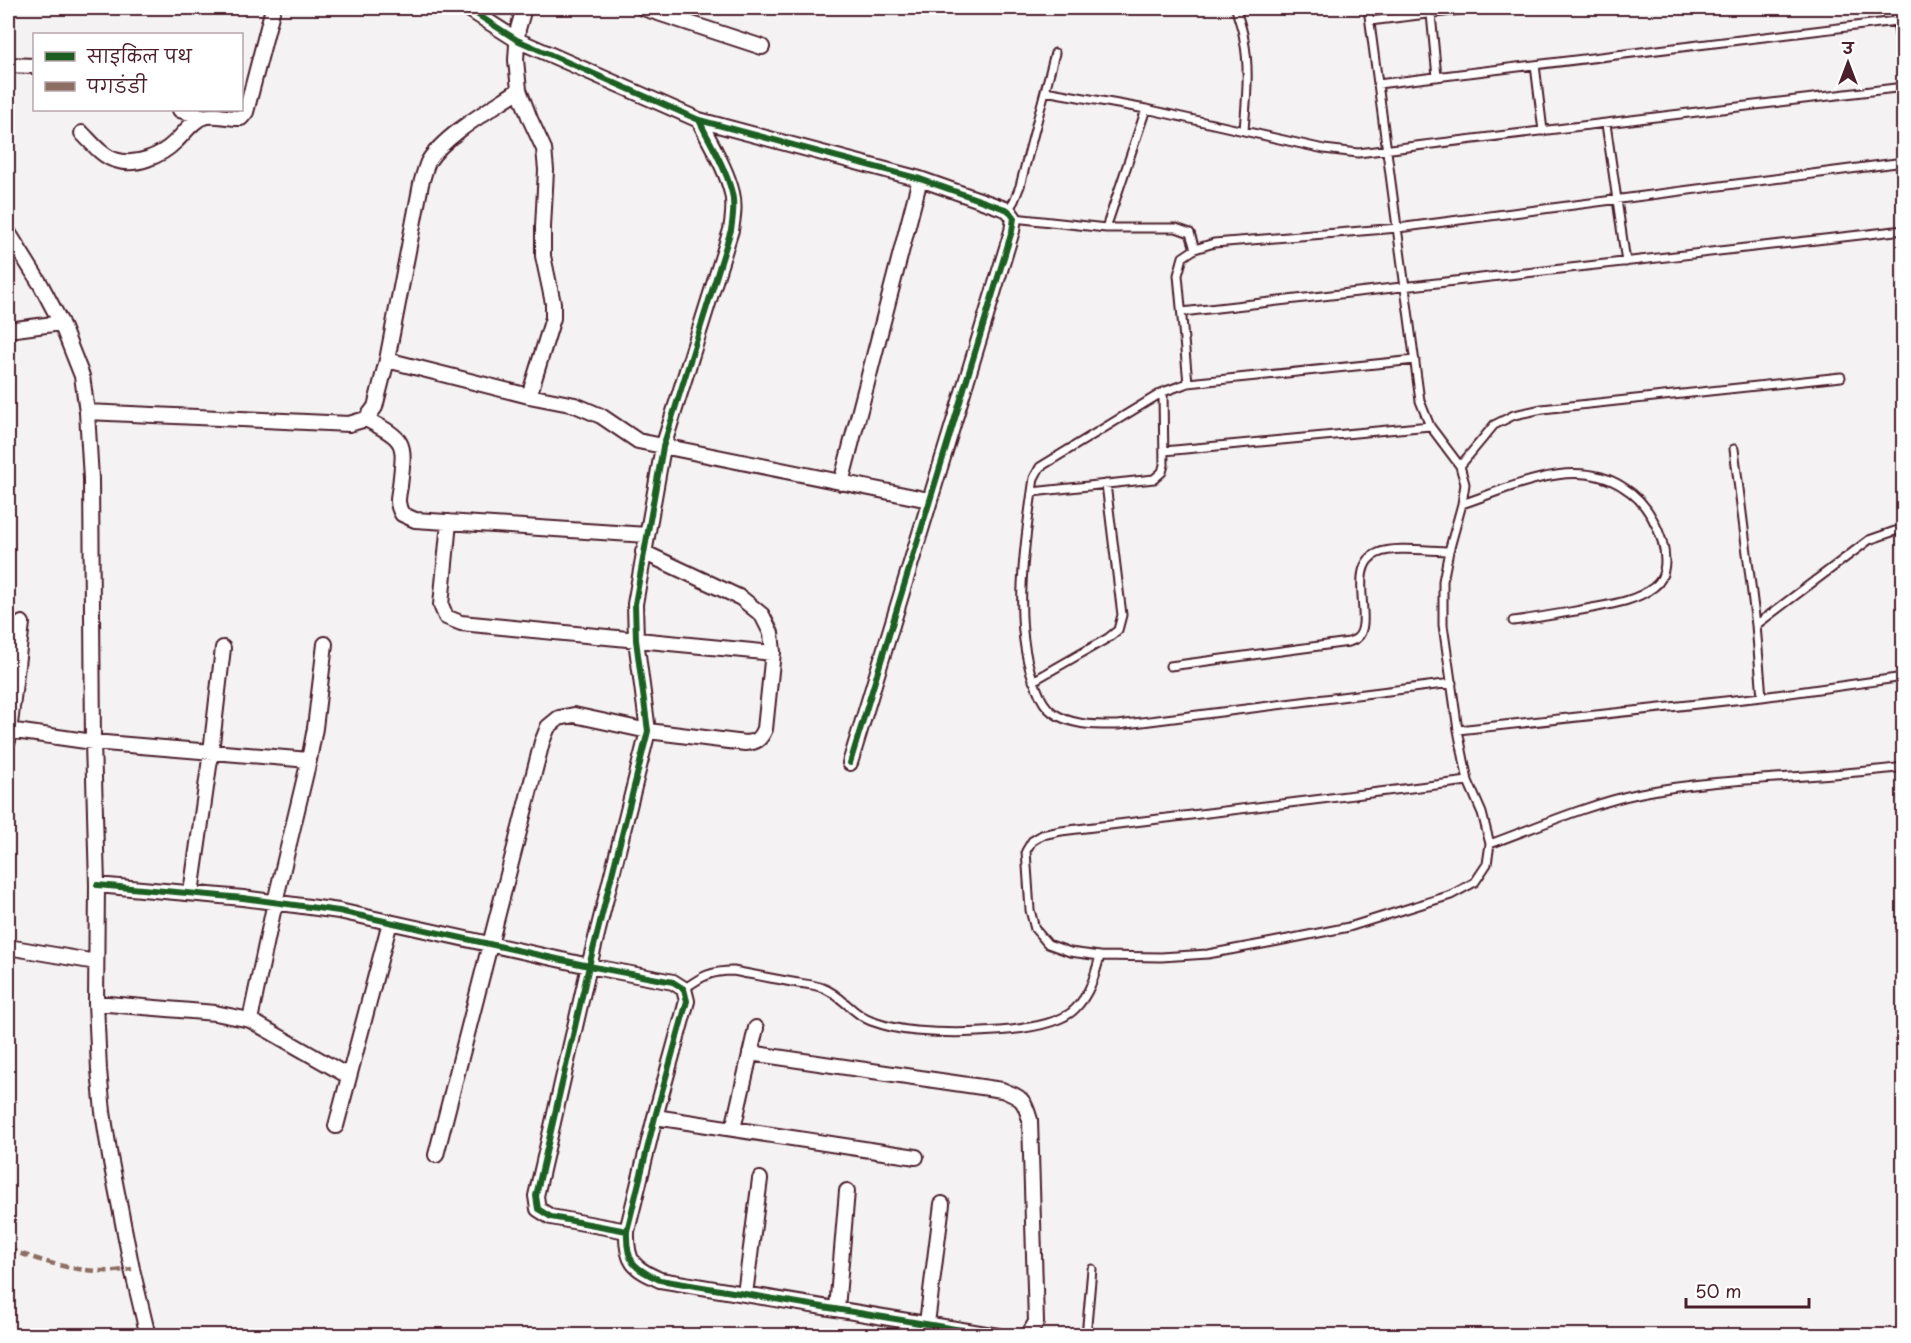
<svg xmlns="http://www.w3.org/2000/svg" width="1911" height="1343" viewBox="0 0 1911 1343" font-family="'Playpen Sans','Playpen Sans Deva',sans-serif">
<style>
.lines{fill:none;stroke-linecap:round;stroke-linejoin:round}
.lane-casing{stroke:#4a1f2b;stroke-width:11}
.street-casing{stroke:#4a1f2b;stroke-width:18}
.lane{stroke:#fff;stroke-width:7}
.street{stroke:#fff;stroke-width:14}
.quiet{stroke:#8d6e63;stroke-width:4.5;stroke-dasharray:9 4.5;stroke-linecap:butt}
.cycleway-casing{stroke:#fff;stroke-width:10}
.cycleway{stroke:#1b5e20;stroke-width:6}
</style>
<rect width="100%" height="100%" fill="#f4f2f2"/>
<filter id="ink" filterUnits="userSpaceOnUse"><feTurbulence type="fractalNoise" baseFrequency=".0167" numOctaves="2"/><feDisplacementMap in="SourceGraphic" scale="12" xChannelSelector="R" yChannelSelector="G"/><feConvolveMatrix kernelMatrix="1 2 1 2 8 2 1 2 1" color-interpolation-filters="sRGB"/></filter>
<g filter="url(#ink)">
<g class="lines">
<defs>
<path id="lane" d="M1236,8C1238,19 1243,29 1244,40C1250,70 1246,101 1244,131
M1368,8L1420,401L1430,426L1460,466L1465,484L1462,504L1449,551L1443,581V625L1458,730L1468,781L1482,813L1490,844L1487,864L1475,882L1451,895L1349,927L1273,942L1208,954L1161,957L1100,956L1070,952L1048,944L1035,929L1030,910L1026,851L1032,841L1042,835L1061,831L1468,781
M1895,8L1904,68
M1431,14L1437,77
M1370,21L1476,8
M1535,65L1543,131
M1378,84L1904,20
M1045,91L1146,109L1324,149L1358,153L1904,87
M1606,124L1626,262
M1008,210L1014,201L1020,186L1055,53
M1014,218L1106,228H1176L1190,233L1195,249
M1106,228L1146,109
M1182,312L1904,230
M1415,360L1188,383L1163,392L1040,467L1034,478C1025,540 1010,631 1037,689C1040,697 1044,706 1052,712C1071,726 1096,725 1118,725L1452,683
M1188,383L1178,275L1183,257L1195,249L1214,243L1398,228L1904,162
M1734,449L1756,625L1762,697
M1164,451L1430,426
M1460,466L1494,425L1514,415L1542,409L1841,377
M1032,492L1154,479L1162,472L1164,465L1163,392
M1462,504C1511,488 1574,455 1623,487C1643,499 1655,519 1662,541C1666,555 1668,577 1654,587C1633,603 1606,605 1581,610C1558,614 1536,618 1513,621
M1756,625L1869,540L1895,531L1904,530
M1170,666L1349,642C1351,641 1355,640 1357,638C1375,623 1345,566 1378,553C1393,546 1431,551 1449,551
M1033,681L1108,638L1118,630L1122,615L1106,484
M1458,730L1762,697L1904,677
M1490,844C1539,826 1589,804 1641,793C1727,776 1816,779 1904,767
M684,989C702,976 711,971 733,971C753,975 772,978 792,982C802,984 813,984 823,988C842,995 852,1014 871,1021C885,1026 901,1030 916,1031C952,1034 1050,1035 1075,1009C1090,994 1095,975 1100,956
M1086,1336L1092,1269"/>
<path id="street" d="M467,8L517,40L699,120L920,179L1008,210L1014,218L1012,231L850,763
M524,8L518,29L516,60L519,90L530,119L544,149L546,170L543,227V256L553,303V318L529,396
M643,8L762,47
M8,65L34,66
M180,110L204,117
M82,133C92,143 102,156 115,160C135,167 161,156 175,142C184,134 192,121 203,117C215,113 229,119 241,118L246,112L273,8
M8,232L41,285L61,323L82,376L87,412L91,479L93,742L97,885L96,1003L99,1070L103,1112L110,1157L132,1269L148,1336
M8,330L61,323
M387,360L529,396L575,405L601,416L638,441L929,500
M87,412L349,424L366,419L375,407L387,360L421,184C423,177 425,169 428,162C444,135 493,108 519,90
M366,419C407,441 405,441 400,486C398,498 396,503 402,514L415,520L647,535
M841,483L920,179
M449,522L441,605L446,617L461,623L773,653
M8,730L93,742L309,760
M8,741L22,623
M97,885L243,898L339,911L589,966L673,982L684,989L687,1001L655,1117L627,1231C626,1262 633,1268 660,1280L998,1336
M191,893L211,752L223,648
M8,947L96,962
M96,1003L215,1013L250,1020L348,1076
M250,1020L275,902L309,760L315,728L325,644
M750,1053L1002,1090C1022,1098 1024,1099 1030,1120L1036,1322L1028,1336
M655,1117L916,1157
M336,1126L390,922
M733,1129L756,1028
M436,1155L542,742L548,727L559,718L574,715L648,731L745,743C757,742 760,740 765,729L773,652L771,633L762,615L741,598L643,552
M627,1231L551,1217L538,1209L536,1196L589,966L648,731L636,640L635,604L663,447L731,230C733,218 735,205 732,193C726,168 710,143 699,120
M745,1294L760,1179
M837,1309L847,1191
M927,1323L942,1204"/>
</defs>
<use href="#lane" class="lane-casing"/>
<use href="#street" class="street-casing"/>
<use href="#lane" class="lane"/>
<use href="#street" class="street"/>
<path class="quiet" d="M8,1249C38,1260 71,1271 104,1271C113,1272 123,1270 132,1269"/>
<defs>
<path id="cycleway" d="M467,8L517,40L699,120L920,179L1008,210L1014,218L1012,231L850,763
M97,885L243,898L339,911L589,966L673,982L684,989L687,1001L655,1117L627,1231C626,1262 633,1268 660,1280L998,1336
M627,1231L551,1217L538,1209L536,1196L589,966L648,731L636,640L635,604L663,447L731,230C733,218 735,205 732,193C726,168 710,143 699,120"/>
</defs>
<use href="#cycleway" class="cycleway-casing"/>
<use href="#cycleway" class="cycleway"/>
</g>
</g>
<rect width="1911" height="1343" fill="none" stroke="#fff" stroke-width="30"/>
<rect x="15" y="15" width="1881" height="1313" fill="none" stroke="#4a1f2b" stroke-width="2" filter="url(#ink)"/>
<rect x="33" y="33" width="210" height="78" fill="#ffffff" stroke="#b7a5aa" stroke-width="1.5"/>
<rect x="45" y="52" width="30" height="9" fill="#1b5e20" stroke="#b7a5aa" stroke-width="1.5"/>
<text x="87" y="63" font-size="18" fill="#4a1f2b">साइकिल पथ</text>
<rect x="45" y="82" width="30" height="9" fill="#8d6e63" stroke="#b7a5aa" stroke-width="1.5"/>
<text x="87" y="93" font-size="18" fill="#4a1f2b">पगडंडी</text>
<g transform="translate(1848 63)" stroke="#ffffff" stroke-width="4.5" paint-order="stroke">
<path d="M0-4.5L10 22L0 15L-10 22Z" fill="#4a1f2b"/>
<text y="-9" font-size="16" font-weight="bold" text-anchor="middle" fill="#4a1f2b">उ</text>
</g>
<path d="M1686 1298v9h123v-9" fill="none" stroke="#4a1f2b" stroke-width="3"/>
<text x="1695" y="1298" font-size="18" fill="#4a1f2b" stroke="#ffffff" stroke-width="4.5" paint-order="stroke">50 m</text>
</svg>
